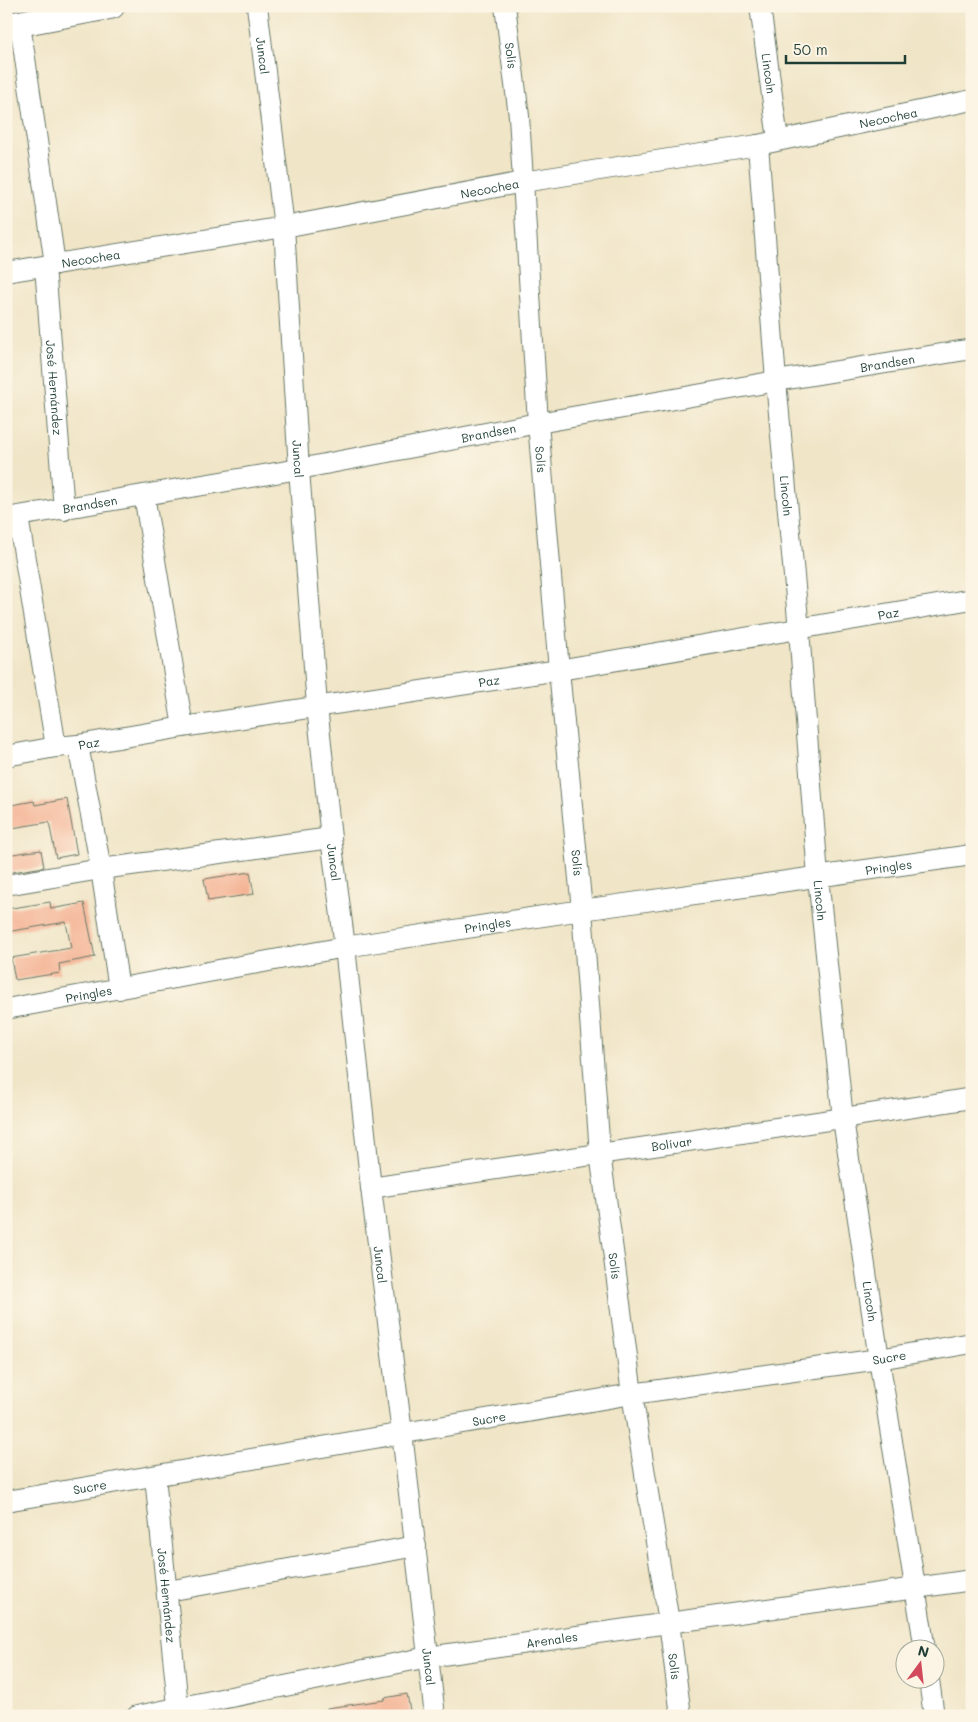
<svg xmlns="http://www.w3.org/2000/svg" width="978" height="1722" viewBox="0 0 978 1722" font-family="Mali,sans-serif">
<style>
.building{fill:#f4b394}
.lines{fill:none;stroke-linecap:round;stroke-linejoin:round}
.minor-casing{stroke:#687867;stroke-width:22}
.major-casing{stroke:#687867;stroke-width:27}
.minor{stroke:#fff;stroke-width:20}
.major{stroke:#fff;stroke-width:25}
.labels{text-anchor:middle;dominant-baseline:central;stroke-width:4;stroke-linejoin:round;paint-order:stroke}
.street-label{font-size:12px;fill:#1f3d34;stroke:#fcf5e5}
</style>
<rect width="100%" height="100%" fill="#fcf5e5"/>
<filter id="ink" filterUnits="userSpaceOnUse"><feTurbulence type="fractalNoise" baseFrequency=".02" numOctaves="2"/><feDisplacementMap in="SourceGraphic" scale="10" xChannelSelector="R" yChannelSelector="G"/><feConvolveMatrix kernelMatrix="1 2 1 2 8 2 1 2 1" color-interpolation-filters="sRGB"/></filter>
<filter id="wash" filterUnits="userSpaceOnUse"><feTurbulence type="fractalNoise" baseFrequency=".0096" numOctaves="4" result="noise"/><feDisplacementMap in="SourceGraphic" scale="20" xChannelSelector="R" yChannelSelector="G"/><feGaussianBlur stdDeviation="1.12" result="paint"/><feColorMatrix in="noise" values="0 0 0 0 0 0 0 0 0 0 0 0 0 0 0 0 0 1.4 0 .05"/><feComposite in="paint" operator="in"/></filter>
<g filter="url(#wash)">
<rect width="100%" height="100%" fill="#f0e5c7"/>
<g id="blocks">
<path class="building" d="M67,799L77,854L56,858L49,822L6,829V806L34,801L35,805Z
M41,850L44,867L6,873V855Z
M250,872L254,894L208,901L204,879Z
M50,902L51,909L84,903L95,957L59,964L60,973L15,980L11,958L71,948L66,922L6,932V909Z
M407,1694L411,1716H327V1708L384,1700V1698Z"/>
</g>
</g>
<g filter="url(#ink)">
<use href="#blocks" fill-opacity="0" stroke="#687867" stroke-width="1"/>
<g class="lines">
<defs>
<g id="minor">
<path id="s1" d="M257,6L284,227L299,469L317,706L331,838L345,947L371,1188L402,1433L435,1716"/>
<path id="s2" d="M505,6L519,116L538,423L559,670L582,910L600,1153L632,1394L669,1622L681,1716"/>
<path id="s3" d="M760,6L778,140"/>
<path d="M20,24L55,264"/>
<path id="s4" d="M758,145L776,381L799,630L818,877L843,1119L879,1359L925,1650"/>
<path id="s5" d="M45,266L64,510"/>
<path id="s6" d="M6,272L284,227L523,182L758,145L972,100"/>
<path d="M144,495L183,727"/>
<path d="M18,517L56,747"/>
<path id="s7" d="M6,518L299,469L538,423L776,381L972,349"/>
<path d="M78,745L101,869L119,989"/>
<path id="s8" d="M6,756L56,747L78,745L183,727L559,670L972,599"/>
<path d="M6,885L101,869L331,838"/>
<path id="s9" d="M6,1009L345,947L582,910L972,855"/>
<path id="s10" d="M371,1188C571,1157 772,1130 972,1098"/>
<path id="s11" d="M155,1476L179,1716"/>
<path id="s12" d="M6,1501L632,1394L879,1359L972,1343"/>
<path d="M168,1591L416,1546"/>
<path d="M929,1680L934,1716"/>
<path id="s13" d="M137,1716L428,1657L972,1580"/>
</g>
<path id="major" d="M6,26L112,6"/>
</defs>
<use href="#minor" class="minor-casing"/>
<use href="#major" class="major-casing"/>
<use href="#minor" class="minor"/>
<use href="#major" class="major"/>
</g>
</g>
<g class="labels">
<g class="street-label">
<text stroke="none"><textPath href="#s1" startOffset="50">Juncal</textPath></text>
<text stroke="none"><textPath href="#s2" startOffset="50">Solís</textPath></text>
<text stroke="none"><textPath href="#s3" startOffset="68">Lincoln</textPath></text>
<text stroke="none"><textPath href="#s6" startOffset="896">Necochea</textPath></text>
<text stroke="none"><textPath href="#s6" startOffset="491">Necochea</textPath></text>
<text stroke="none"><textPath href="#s6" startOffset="86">Necochea</textPath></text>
<text stroke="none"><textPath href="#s7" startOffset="895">Brandsen</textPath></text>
<text stroke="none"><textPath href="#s5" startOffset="122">José Hernández</textPath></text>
<text stroke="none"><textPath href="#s7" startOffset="490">Brandsen</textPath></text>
<text stroke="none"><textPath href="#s1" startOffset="455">Juncal</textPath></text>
<text stroke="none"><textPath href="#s2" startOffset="455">Solís</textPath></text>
<text stroke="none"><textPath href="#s4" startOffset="352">Lincoln</textPath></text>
<text stroke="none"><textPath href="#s7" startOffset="85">Brandsen</textPath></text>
<text stroke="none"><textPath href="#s8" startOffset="894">Paz</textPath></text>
<text stroke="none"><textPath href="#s8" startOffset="489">Paz</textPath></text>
<text stroke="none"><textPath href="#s8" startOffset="84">Paz</textPath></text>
<text stroke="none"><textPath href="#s1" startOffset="860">Juncal</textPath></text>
<text stroke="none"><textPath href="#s2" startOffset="860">Solís</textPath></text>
<text stroke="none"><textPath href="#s9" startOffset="894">Pringles</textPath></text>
<text stroke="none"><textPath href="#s4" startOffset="758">Lincoln</textPath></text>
<text stroke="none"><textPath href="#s9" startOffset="489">Pringles</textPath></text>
<text stroke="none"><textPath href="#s9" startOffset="84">Pringles</textPath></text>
<text stroke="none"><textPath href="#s10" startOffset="304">Bolívar</textPath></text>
<text stroke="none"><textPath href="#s1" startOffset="1265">Juncal</textPath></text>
<text stroke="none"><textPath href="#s2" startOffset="1265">Solís</textPath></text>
<text stroke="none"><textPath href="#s4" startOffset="1162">Lincoln</textPath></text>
<text stroke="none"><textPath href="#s12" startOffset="895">Sucre</textPath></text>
<text stroke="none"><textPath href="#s12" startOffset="490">Sucre</textPath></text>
<text stroke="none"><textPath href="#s12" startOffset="85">Sucre</textPath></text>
<text stroke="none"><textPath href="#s11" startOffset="120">José Hernández</textPath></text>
<text stroke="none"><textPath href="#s13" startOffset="422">Arenales</textPath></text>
<text stroke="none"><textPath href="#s2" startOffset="1670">Solís</textPath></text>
<text stroke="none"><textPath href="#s1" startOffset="1670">Juncal</textPath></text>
</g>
</g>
<rect width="978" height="1722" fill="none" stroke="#fcf5e5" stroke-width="25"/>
<g transform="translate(920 1664) rotate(15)"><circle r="24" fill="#fcf5e5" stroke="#a4ab9e"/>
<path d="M0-4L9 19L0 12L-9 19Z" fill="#d1495b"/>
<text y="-8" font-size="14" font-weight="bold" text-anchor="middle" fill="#1f3d34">N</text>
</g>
<path d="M786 55v8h119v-8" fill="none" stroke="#1f3d34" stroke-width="2.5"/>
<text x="793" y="55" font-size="15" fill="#1f3d34" stroke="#fcf5e5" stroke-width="4" paint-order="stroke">50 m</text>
</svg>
